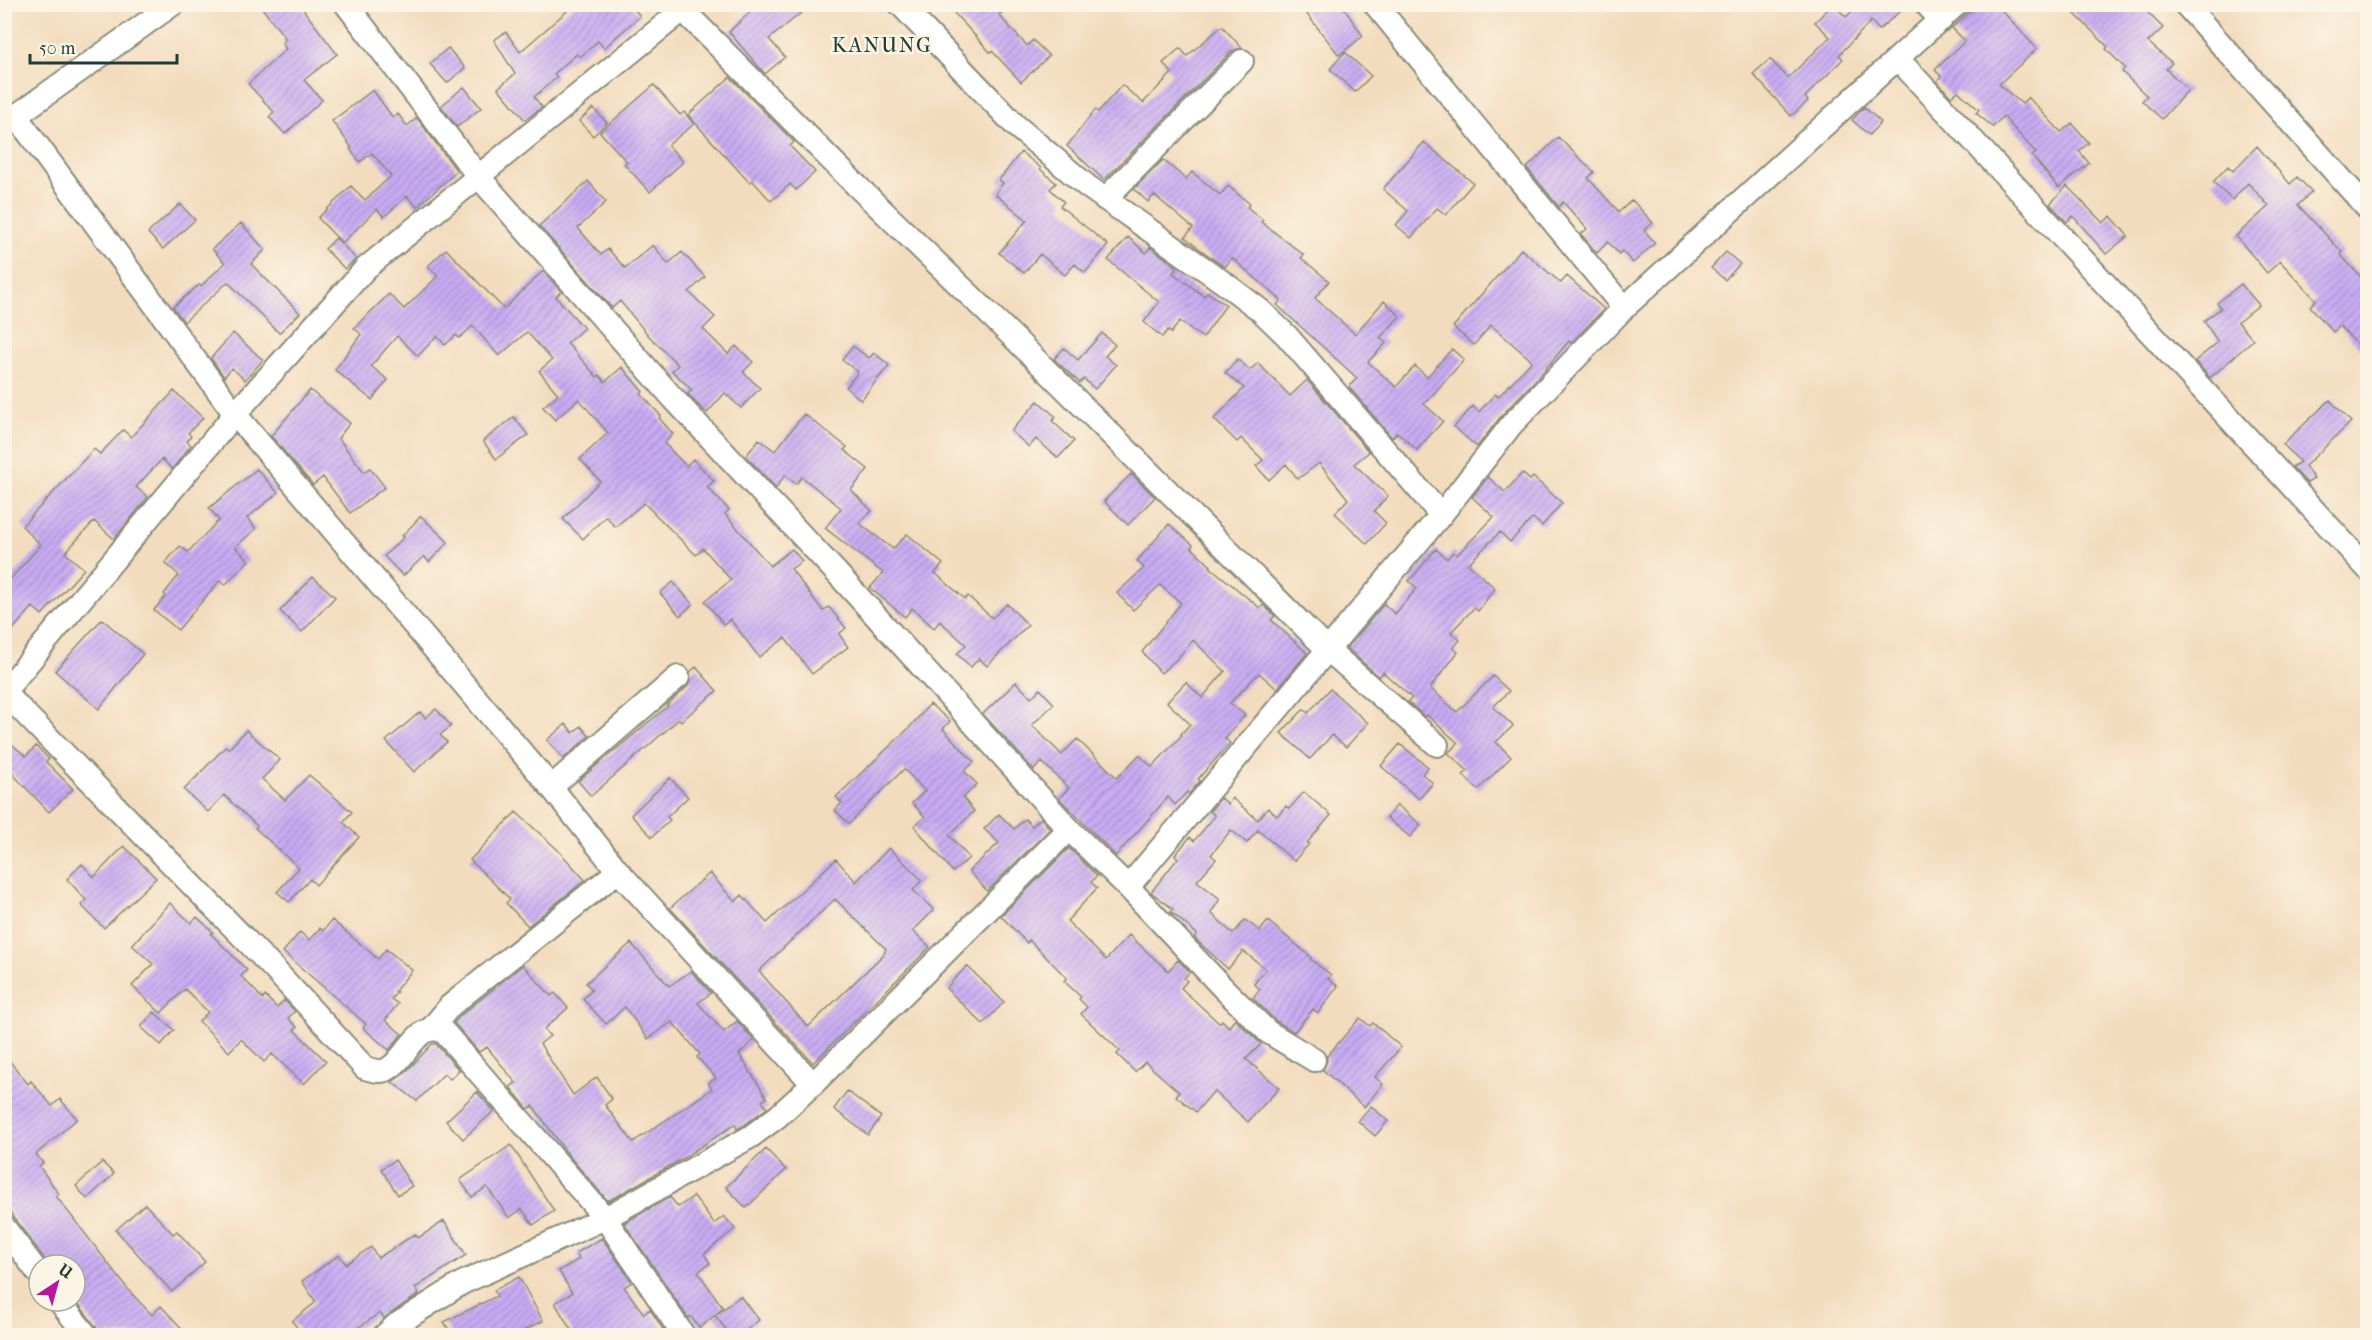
<svg xmlns="http://www.w3.org/2000/svg" width="2372" height="1340" viewBox="0 0 2372 1340" font-family="'IM FELL French Canon',serif">
<style>
.building{fill:url(#building-hatch);fill-rule:evenodd}
.lines{fill:none;stroke-linecap:round;stroke-linejoin:round}
.street-casing{stroke:#898c79;stroke-width:26}
.street{stroke:#fff;stroke-width:22}
.labels{text-anchor:middle;dominant-baseline:central;stroke-width:5;stroke-linejoin:round;paint-order:stroke}
.quarter-label{font-size:21px;letter-spacing:1.5px;fill:#1f3d34;stroke:#fcf5e5}
</style>
<defs>
<pattern id="building-hatch" width="6" height="6" patternUnits="userSpaceOnUse" patternTransform="scale(1.5)"><rect width="6" height="6" fill="#c9acf4"/><path d="M-1 1l2-2M0 6l6-6M5 7l2-2" fill="none" stroke="#a38dc6"/></pattern>
</defs>
<rect width="100%" height="100%" fill="#fcf5e5"/>
<filter id="ink" filterUnits="userSpaceOnUse"><feTurbulence type="fractalNoise" baseFrequency=".0167" numOctaves="2"/><feDisplacementMap in="SourceGraphic" scale="12" xChannelSelector="R" yChannelSelector="G"/><feConvolveMatrix kernelMatrix="1 2 1 2 8 2 1 2 1" color-interpolation-filters="sRGB"/></filter>
<filter id="wash" filterUnits="userSpaceOnUse"><feTurbulence type="fractalNoise" baseFrequency=".008" numOctaves="4" result="noise"/><feDisplacementMap in="SourceGraphic" scale="24" xChannelSelector="R" yChannelSelector="G"/><feGaussianBlur stdDeviation="1.35" result="paint"/><feColorMatrix in="noise" values="0 0 0 0 0 0 0 0 0 0 0 0 0 0 0 0 0 1.4 0 .05"/><feComposite in="paint" operator="in"/></filter>
<g filter="url(#wash)">
<rect width="100%" height="100%" fill="#f3dcbe"/>
<g id="blocks">
<path class="building" d="M259,4H299L337,54L304,80L322,100L285,134L269,117L274,112L248,84L286,49L282,43L286,39Z
M575,4H630L640,16L604,48L598,41L580,57L577,54L554,74L557,77L534,97L542,107L525,120L498,88L515,74L494,40L506,32L520,52Z
M758,4H812L769,39L785,57L765,74L729,32Z
M946,4H1010L999,15L1027,46L1033,40L1049,56L1021,82L992,51L990,52Z
M1299,4H1341L1363,36L1339,55Z
M1833,4L1846,17L1858,6L1857,4H1908L1879,30L1871,21L1839,55L1843,59L1805,97L1808,101L1791,116L1753,74L1770,59L1788,78L1830,37L1815,22Z
M1978,4H1996L2037,49L1999,84L2022,104L2028,97L2061,132L2072,123L2089,143L2079,151L2089,163L2059,188L2032,156L2036,153L2003,116L1993,127L1976,113L1979,110L1958,91L1951,97L1937,81L1941,76L1935,70L1965,41L1952,28Z
M2065,4H2139L2163,28L2148,42L2172,63L2166,69L2188,90L2162,119L2142,101L2147,96L2122,72L2125,68L2106,49L2108,47Z
M1222,26L1242,48L1232,51L1104,180L1067,146L1095,110L1098,112L1122,85L1143,103L1172,73L1163,63L1180,48L1187,56Z
M448,48L465,68L447,83L430,64Z
M1345,52L1371,76L1355,92L1330,69Z
M730,77L794,142L790,146L815,172L796,190L790,184L771,201L752,180L750,183L688,115Z
M654,85L680,115L684,112L694,124L668,145L683,162L650,192L624,164L627,162L600,132Z
M464,87L481,108L457,127L441,106Z
M373,90L393,118L398,114L407,126L417,118L457,171L417,207L407,196L384,217L377,209L342,243L318,218L351,186L365,200L391,176L372,153L360,162L350,149L352,148L332,121Z
M1864,107L1881,122L1869,135L1852,120Z
M593,108L607,123L593,136L579,121Z
M1558,137L1594,172L1588,178L1619,212L1632,200L1653,223L1644,230L1655,243L1633,263L1622,251L1619,254L1608,242L1597,253L1581,234L1587,229L1563,202L1559,207L1527,168Z
M1424,142L1473,183L1446,215L1437,208L1411,238L1396,225L1408,211L1383,189Z
M2257,146L2290,184L2297,177L2312,192L2298,205L2342,252L2340,254L2367,284V355L2340,326L2333,332L2310,306L2316,300L2280,261L2267,273L2236,236L2269,206L2248,183L2232,200L2213,182L2228,166L2233,171Z
M1021,152L1041,168L1040,169L1056,183L1050,189L1064,202L1060,206L1108,245L1085,273L1075,264L1065,275L1040,254L1024,273L999,253L1027,220L995,194L1003,183L999,180Z
M1163,160L1186,179L1192,172L1220,195L1228,186L1250,204L1247,207L1263,220L1261,222L1304,255L1301,258L1329,281L1315,298L1355,334L1384,301L1400,316L1380,338L1386,343L1368,362L1396,387L1415,366L1427,377L1452,349L1464,360L1424,404L1443,421L1417,450L1397,432L1392,438L1349,387L1357,378L1277,305L1281,300L1232,258L1225,267L1201,250L1185,237L1193,228L1154,195L1148,202L1134,189Z
M588,181L606,202L578,228L601,255L608,249L625,268L653,245L668,264L682,252L705,277L689,292L715,317L703,329L728,354L736,346L753,362L743,372L760,388L741,408L725,393L707,413L697,404L688,394L692,390L672,371L678,365L649,336L620,301L612,308L539,226Z
M2067,186L2103,223L2111,216L2128,236L2106,254L2073,216L2067,222L2050,204Z
M180,204L195,220L163,249L148,233Z
M241,223L265,250L251,264L300,313L279,333L228,282L184,322L173,307L199,285L201,286L225,263L212,249Z
M1128,237L1146,253L1150,247L1177,267L1173,273L1204,296L1207,292L1226,305L1203,338L1180,321L1171,333L1168,330L1162,337L1144,322L1159,302L1108,260Z
M336,238L356,259L345,269L325,249Z
M446,249L504,309L543,271L561,291L556,297L584,328L567,343L597,377L599,375L605,382L622,367L643,392L641,394L661,416L659,418L673,434L664,443L686,466L693,459L714,481L707,487L729,510L725,514L770,566L792,549L802,561L791,569L823,611L829,607L846,628L839,634L848,647L812,674L785,638L759,657L730,619L724,625L705,601L731,580L703,548L696,555L644,503L615,527L606,516L583,539L563,519L600,481L580,459L608,433L579,399L555,420L543,407L558,394L539,371L552,360L527,332L499,356L473,326L459,338L456,335L445,345L437,336L418,356L397,336L371,366L388,380L372,400L335,370L361,334L354,328L389,294L404,309L438,276L428,266Z
M1521,249L1561,283L1567,276L1604,309L1571,343L1569,341L1542,373L1502,415L1477,447L1454,427L1473,406L1479,412L1495,394L1498,397L1532,361L1491,325L1474,345L1453,327Z
M1726,252L1740,264L1725,280L1711,268Z
M2241,284L2259,305L2238,322L2253,340L2210,378L2195,361L2218,342L2204,321L2221,308L2217,303Z
M233,333L263,360L245,380L232,368L224,377L211,358Z
M1102,333L1115,345L1105,356L1116,365L1095,389L1084,379L1080,383L1054,359L1064,348L1078,360Z
M853,346L869,358L874,353L889,365L861,400L846,387L858,372L842,360Z
M1237,359L1250,370L1258,363L1290,396L1307,380L1369,452L1354,464L1388,496L1374,511L1386,523L1367,544L1335,513L1348,499L1319,463L1298,479L1286,464L1269,480L1256,466L1263,460L1241,438L1237,442L1214,419L1244,388L1225,373Z
M310,390L350,423L338,438L364,472L370,468L385,487L350,513L323,477L313,485L271,436Z
M174,391L203,418L188,433L191,436L187,441L191,445L172,469L162,459L136,487L148,497L114,539L94,521L65,553L84,569L42,615L33,607L4,639V586L41,545L22,526L94,449L100,454L123,430L131,437Z
M2330,400L2351,422L2305,466L2314,479L2307,483L2292,467L2300,462L2283,444Z
M1038,401L1056,417L1052,421L1074,441L1058,458L1036,439L1029,447L1011,431Z
M804,414L847,447L844,450L868,469L851,490L872,511L859,523L893,549L907,534L943,564L935,573L965,599L968,596L992,618L1007,604L1028,625L987,666L979,658L971,667L957,654L966,645L940,621L934,628L912,608L905,617L870,588L883,573L825,528L841,508L802,477L796,484L785,475L776,488L746,456L759,439L775,451Z
M514,417L528,435L496,459L483,441Z
M257,469L278,493L247,518L256,529L235,547L249,560L225,585L220,580L178,630L154,610L166,596L164,594L179,575L165,563L180,546L188,552L219,520L209,508Z
M1522,473L1530,480L1533,477L1562,503L1542,526L1533,518L1510,542L1500,532L1468,564L1495,588L1478,611L1474,608L1451,632L1460,640L1453,648L1458,652L1430,688L1457,712L1493,676L1509,691L1493,707L1513,726L1496,742L1511,757L1478,790L1463,775L1468,771L1448,753L1458,743L1427,715L1425,717L1408,702L1412,698L1383,672L1379,677L1347,648L1384,604L1395,614L1417,588L1409,581L1436,549L1447,559L1453,552L1457,555L1494,517L1472,497L1488,477L1505,492Z
M1131,474L1155,497L1128,525L1104,501Z
M421,516L448,542L429,562L424,556L403,576L384,556L404,537L402,536Z
M1169,524L1193,545L1191,547L1211,566L1210,567L1260,608L1263,605L1275,616L1271,620L1307,653L1277,689L1259,673L1230,703L1245,715L1225,739L1230,743L1198,779L1200,781L1189,794L1187,792L1175,805L1168,797L1116,856L1059,798L1069,788L1042,762L1034,770L983,714L1016,682L1031,698L1040,689L1054,704L1032,725L1062,755L1077,739L1117,778L1139,755L1152,767L1182,735L1181,734L1190,724L1167,702L1186,682L1202,698L1225,671L1193,640L1178,658L1161,673L1142,652L1181,603L1160,585L1133,610L1117,593L1144,568L1137,561Z
M313,577L335,597L302,632L280,611Z
M673,582L693,604L680,616L660,593Z
M102,619L143,654L99,709L55,671Z
M696,667L717,691L681,721L679,719L591,796L578,781L668,706L667,705L687,687L691,681L690,672Z
M1330,689L1368,723L1346,747L1332,735L1310,759L1281,733L1304,709L1308,713Z
M930,704L950,721L943,729L974,762L964,771L977,784L963,798L974,811L949,835L969,858L953,872L914,826L925,817L912,803L925,791L904,769L849,824L835,810L842,803L836,797L909,728Z
M436,709L451,726L440,735L447,742L414,772L386,741L420,712L425,718Z
M566,724L573,733L581,726L589,736L563,759L547,740Z
M246,730L280,760L262,779L285,800L309,775L352,812L343,822L359,837L316,885L310,879L289,902L277,892L299,868L255,828L257,826L224,795L208,812L184,790L226,746L229,749Z
M4,738L26,756L36,746L49,759L46,762L73,789L49,812L4,765Z
M1400,744L1428,767L1422,774L1433,783L1419,799L1381,766Z
M670,778L688,797L667,817L670,820L652,837L631,815Z
M1304,792L1331,815L1307,843L1309,844L1294,861L1258,830L1247,843L1231,830L1211,855L1216,859L1197,881L1220,899L1211,913L1233,934L1245,920L1260,931L1268,921L1311,957L1310,959L1331,975L1328,979L1338,986L1318,1013L1313,1009L1294,1032L1276,1021L1253,998L1260,989L1254,984L1266,969L1243,951L1228,969L1194,938L1197,934L1171,912L1173,909L1151,892L1178,858L1175,855L1190,837L1194,841L1215,816L1210,811L1221,798L1228,804L1232,798L1258,820L1268,808L1277,816L1286,806L1289,809Z
M1397,805L1421,825L1410,837L1387,818Z
M516,812L557,849L585,880L528,926L506,903L510,899L470,860Z
M999,814L1014,829L1025,819L1032,826L1041,818L1050,829L987,891L969,871L999,843L984,829Z
M124,846L156,878L104,928L81,905L86,900L67,879L82,864L94,877Z
M889,848L922,880L913,890L934,910L913,931L930,947L813,1063L670,908L710,873L735,902L742,895L767,923L836,859L856,882ZM835,899L886,949L884,954L808,1027L759,971Z
M1069,848L1097,876L1091,882L1097,888L1067,921L1106,960L1129,935L1168,971L1178,960L1190,972L1184,978L1187,981L1181,988L1219,1023L1222,1020L1229,1027L1235,1019L1261,1044L1246,1059L1279,1088L1248,1122L1214,1091L1196,1112L1176,1096L1179,1092L1145,1062L1135,1072L1117,1054L1120,1051L1081,1014L1087,1007L1079,999L1081,997L1064,981L1067,978L1029,940L1027,943L1001,916Z
M170,903L191,923L197,917L213,932L211,934L247,970L241,976L263,999L265,996L277,1008L284,1000L295,1011L288,1018L297,1027L294,1030L326,1061L304,1084L272,1054L264,1062L241,1039L229,1052L199,1021L208,1012L185,989L161,1013L132,986L153,964L132,945Z
M332,920L378,959L386,949L412,970L395,991L397,992L391,999L398,1004L385,1020L402,1034L389,1050L363,1028L366,1024L283,952L300,932L309,940L320,928L323,931Z
M631,943L669,986L691,971L711,993L698,1003L724,1032L737,1021L754,1040L739,1054L767,1098L762,1101L767,1108L743,1126L737,1129L735,1124L682,1159L608,1201L569,1156L533,1106L528,1109L510,1087L516,1083L487,1047L479,1052L454,1023L460,1016L523,965L551,996L555,993L568,1008L544,1029L550,1036L540,1044L573,1095L597,1077L612,1099L605,1105L633,1142L712,1089L708,1083L716,1078L697,1057L700,1054L672,1022L648,1039L625,1007L606,1024L583,999L592,990L586,983Z
M967,966L1004,1002L983,1024L946,988Z
M154,1012L174,1030L161,1045L141,1027Z
M1360,1018L1370,1026L1373,1023L1401,1047L1375,1077L1383,1084L1364,1107L1323,1070L1327,1061V1056Z
M432,1044H436L459,1070L450,1079L444,1074L417,1101L392,1082L405,1073Z
M4,1054L28,1084L31,1081L52,1106L60,1099L77,1119L36,1154L43,1163L39,1166L59,1194L56,1196L131,1293L152,1315L161,1306L188,1335H102L75,1299V1265H49L4,1204Z
M847,1091L881,1117L868,1135L834,1109Z
M477,1092L494,1111L463,1139L446,1121Z
M1371,1106L1388,1121L1375,1136L1358,1121Z
M511,1145L554,1211L533,1225L522,1209L509,1218L487,1187L472,1197L460,1180Z
M766,1149L786,1170L746,1208L726,1187Z
M395,1160L412,1186L398,1195L381,1169Z
M102,1162L114,1174L87,1199L76,1186Z
M694,1196L714,1224L724,1216L735,1229L704,1254L710,1263L698,1272L723,1308L700,1328L690,1316L688,1318L624,1223L670,1197L678,1207Z
M145,1204L173,1234L177,1231L205,1262L172,1292L116,1230Z
M444,1221L466,1255L415,1288L419,1294L384,1318L380,1313L347,1335H303L292,1321L316,1302L302,1281L339,1255L346,1264L371,1247L378,1258L415,1234L418,1238Z
M602,1238L632,1282L624,1287L644,1314L650,1309L666,1334L664,1335H574L555,1303L572,1293L559,1271L579,1259L576,1253Z
M519,1277L543,1321L515,1335H452L444,1322L497,1296L494,1290Z
M740,1296L759,1320L740,1335H731L715,1316Z"/>
</g>
</g>
<g filter="url(#ink)">
<use href="#blocks" fill-opacity="0" stroke="#898c79" stroke-width="1.5"/>
<g class="lines">
<defs>
<path id="street" d="M346,4L478,176L673,398L835,571L1069,829L1128,887L1224,989L1268,1032L1314,1060
M900,4L1016,126L1087,186L1227,285L1260,310L1287,336L1441,515
M1375,4L1624,308
M1926,4L1941,20
M2185,4L2368,209
M683,10L858,187L1012,336L1327,649L1437,745
M1898,59L2368,569
M16,116L235,414L551,787L618,871L813,1084
M6,123L173,4
M1105,199L1242,61
M4,692L274,969L365,1068C372,1070 381,1073 388,1069C408,1058 417,1019 444,1032L605,1218L684,1336
M4,692L235,414L366,268L690,4
M551,787L678,677
M1128,887L1441,515L1512,424L1624,308L1957,4
M431,1029L450,1006L618,871
M4,1227L39,1274
M59,1301L87,1336
M384,1336L396,1325L462,1283L605,1218L750,1137L777,1117L813,1084L1069,829"/>
</defs>
<use href="#street" class="street-casing"/>
<use href="#street" class="street"/>
</g>
</g>
<g class="labels">
<g class="quarter-label">
<text x="882" y="45">KANUNG</text>
</g>
</g>
<rect width="2372" height="1340" fill="none" stroke="#fcf5e5" stroke-width="24"/>
<g transform="translate(57 1283) rotate(36)"><circle r="28" fill="#fcf5e5" stroke="#a4ab9e" stroke-width="1.5"/>
<path d="M0-4.5L10 22L0 15L-10 22Z" fill="#b5179e"/>
<text y="-9" font-size="16" font-weight="bold" text-anchor="middle" fill="#1f3d34">U</text>
</g>
<path d="M30 54v9h147v-9" fill="none" stroke="#1f3d34" stroke-width="3"/>
<text x="39" y="54" font-size="18" fill="#1f3d34" stroke="#fcf5e5" stroke-width="4.5" paint-order="stroke">50 m</text>
</svg>
